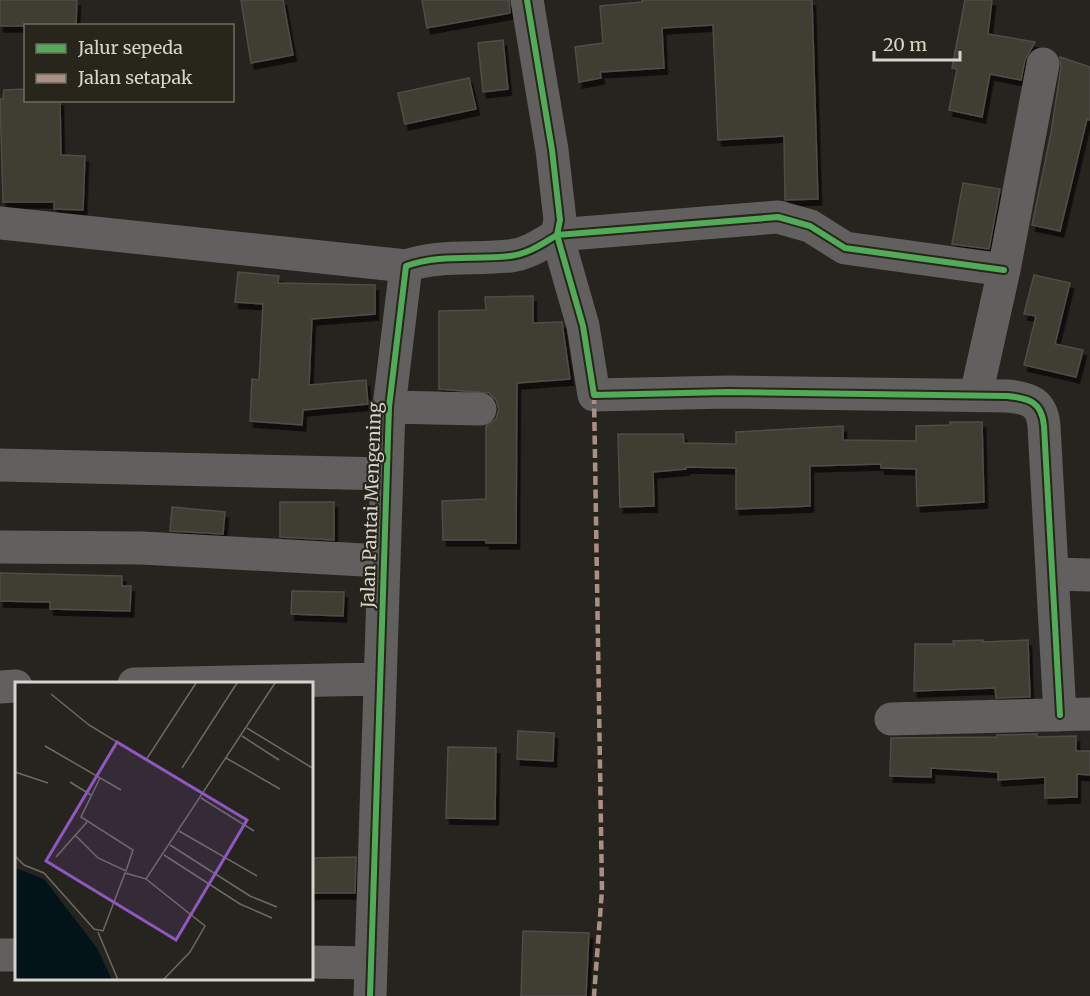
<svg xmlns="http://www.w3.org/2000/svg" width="1090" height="996" viewBox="0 0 1090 996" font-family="Merriweather,serif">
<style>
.building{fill:#3f3c31;stroke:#4f4d48;stroke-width:1.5;filter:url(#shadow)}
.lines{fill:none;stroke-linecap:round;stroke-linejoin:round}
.minor{stroke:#61605f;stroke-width:33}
.quiet{stroke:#ac8f84;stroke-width:4.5;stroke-dasharray:9 4.5;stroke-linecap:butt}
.cycleway-casing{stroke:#28251b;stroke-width:10}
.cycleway{stroke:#51ab58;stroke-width:6}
.labels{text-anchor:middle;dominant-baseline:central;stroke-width:4.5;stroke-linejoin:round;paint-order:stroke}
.street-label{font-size:18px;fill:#d6d4cd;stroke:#28251b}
.inset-road{fill:none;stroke:#6c6a64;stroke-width:1.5}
.view{fill:#9256c2;fill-opacity:0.15;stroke:#9256c2;stroke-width:3}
.inset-edge{fill:none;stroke:#d6d4cd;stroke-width:3}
</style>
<defs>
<filter id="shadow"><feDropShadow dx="3.5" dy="6" stdDeviation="0" flood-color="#0009"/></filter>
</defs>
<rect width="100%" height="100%" fill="#25241e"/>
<path class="building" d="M0,0H77L76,26H0Z
M241,0H283L293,55L251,63Z
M422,0H509L510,13L427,28Z
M642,0H812L818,199L785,200L784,136L718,140L713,25L662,28L664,68L600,72L601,78L579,82L575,47L603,43L600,6L642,2Z
M965,0H992L988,34L1035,42L1025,60L1021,80L990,74L982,117L949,110L957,69L952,68Z
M503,40L508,89L483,92L478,43Z
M1060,57L1090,67V120L1087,119L1060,231L1032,225L1051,133L1061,67Z
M469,78L476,109L405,124L398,93Z
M26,89V100H60L61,155L85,156L83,210L54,209V202H3L0,99H3L4,90Z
M963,183L1000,189L989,249L952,244Z
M238,272L279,276L278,283L375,285V314L312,319L309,385L366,380L368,404L303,410L302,425L250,421L252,379L259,380L263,304L235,302Z
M1034,275L1070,283L1055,344L1083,350L1076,377L1024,365L1036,316L1024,314Z
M533,296V323L562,322L570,379L517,383L516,543H486V540H443L442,501L486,499V426L496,419L499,409L496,400L489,393L439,389V311L486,310L485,297Z
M950,422H982L984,502L917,506L916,469L881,468V464L810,466V506L736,509V468L686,467V469L653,472L654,506L620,507L618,434H683L684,443L736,444V432L843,426V440L916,441V426L950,425Z
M280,502H334V540L280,537Z
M172,507L225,512L223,534L170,531Z
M0,573L122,576V586H131L130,611L50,609V602L0,601Z
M292,591L344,592L343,616L291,614Z
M983,640V642L1028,640L1030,697L996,698L995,688L914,691L915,644H954L953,641Z
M518,731L554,733L553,761L517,759Z
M1037,734V737L1076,736V751H1090V775L1077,774V797L1045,798V777L998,780V772L931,768V777L890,776L891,738L997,737V735Z
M448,747L496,748L495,819L446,818Z
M356,857L355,893H312V858Z
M523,931L589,933L586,996H521Z"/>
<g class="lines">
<path class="minor" d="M0,223L406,266
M1004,270L845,248L810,226L778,217L557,235L583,326L594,395L728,392L1007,396C1029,398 1042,402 1044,426L1060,715
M976,395L1004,270L1043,64
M389,407L480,409
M0,465L387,474
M0,547L142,548L382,561
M1053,574L1090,575
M134,684L380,679
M0,687L16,686
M891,719L1090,714
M0,955H16
M312,962L370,963
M370,996L389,407L406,266C440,254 475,260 510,256C528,254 542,244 557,235L560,220L552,150L527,0"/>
<path class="quiet" d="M594,395L602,890L594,996"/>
<defs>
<path id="cycleway" d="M1004,270L845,248L810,226L778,217L557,235L583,326L594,395L728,392L1007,396C1029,398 1042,402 1044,426L1060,715
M370,996L389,407L406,266C440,254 475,260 510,256C528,254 542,244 557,235L560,220L552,150L527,0"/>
</defs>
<use href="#cycleway" class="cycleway-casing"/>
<use href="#cycleway" class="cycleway"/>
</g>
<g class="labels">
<g class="street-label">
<text transform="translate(371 505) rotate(-88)">Jalan Pantai Mengening</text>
</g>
</g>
<g transform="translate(15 682)">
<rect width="298" height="298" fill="#25241e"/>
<path d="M0,186L29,197L82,266L97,298H0Z" fill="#031418"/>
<path class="inset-road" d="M36,12L74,43L131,78L181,1M232,46L299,87M227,54L264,78M30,64L106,108M211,76L265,107M167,86L222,1M0,90L33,101M55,100L76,113M186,116L239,149M164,149L242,194M60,153L83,176L111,189L118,168L66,135L85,96M155,163L235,214L262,225M149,173L225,222L257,236M0,174L9,183L29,191L79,247L88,249L110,191L131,197L260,1M41,175L72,140M131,197L190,244L175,270L148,298M83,250L103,298"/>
<path class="view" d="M102,60L232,138L161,258L31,179Z"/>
<rect width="298" height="298" class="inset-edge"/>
</g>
<rect x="24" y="24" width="210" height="78" fill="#28251b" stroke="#6e6b62" stroke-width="1.5"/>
<rect x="36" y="44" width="30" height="9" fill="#51ab58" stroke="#6e6b62" stroke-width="1.5"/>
<text x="78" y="54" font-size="18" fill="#d6d4cd">Jalur sepeda</text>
<rect x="36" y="74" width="30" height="9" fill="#ac8f84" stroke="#6e6b62" stroke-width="1.5"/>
<text x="78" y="84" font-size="18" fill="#d6d4cd">Jalan setapak</text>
<path d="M874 51v9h86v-9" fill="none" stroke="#d6d4cd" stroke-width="3"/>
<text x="883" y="51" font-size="18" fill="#d6d4cd" stroke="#28251b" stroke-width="4.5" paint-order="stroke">20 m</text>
</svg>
